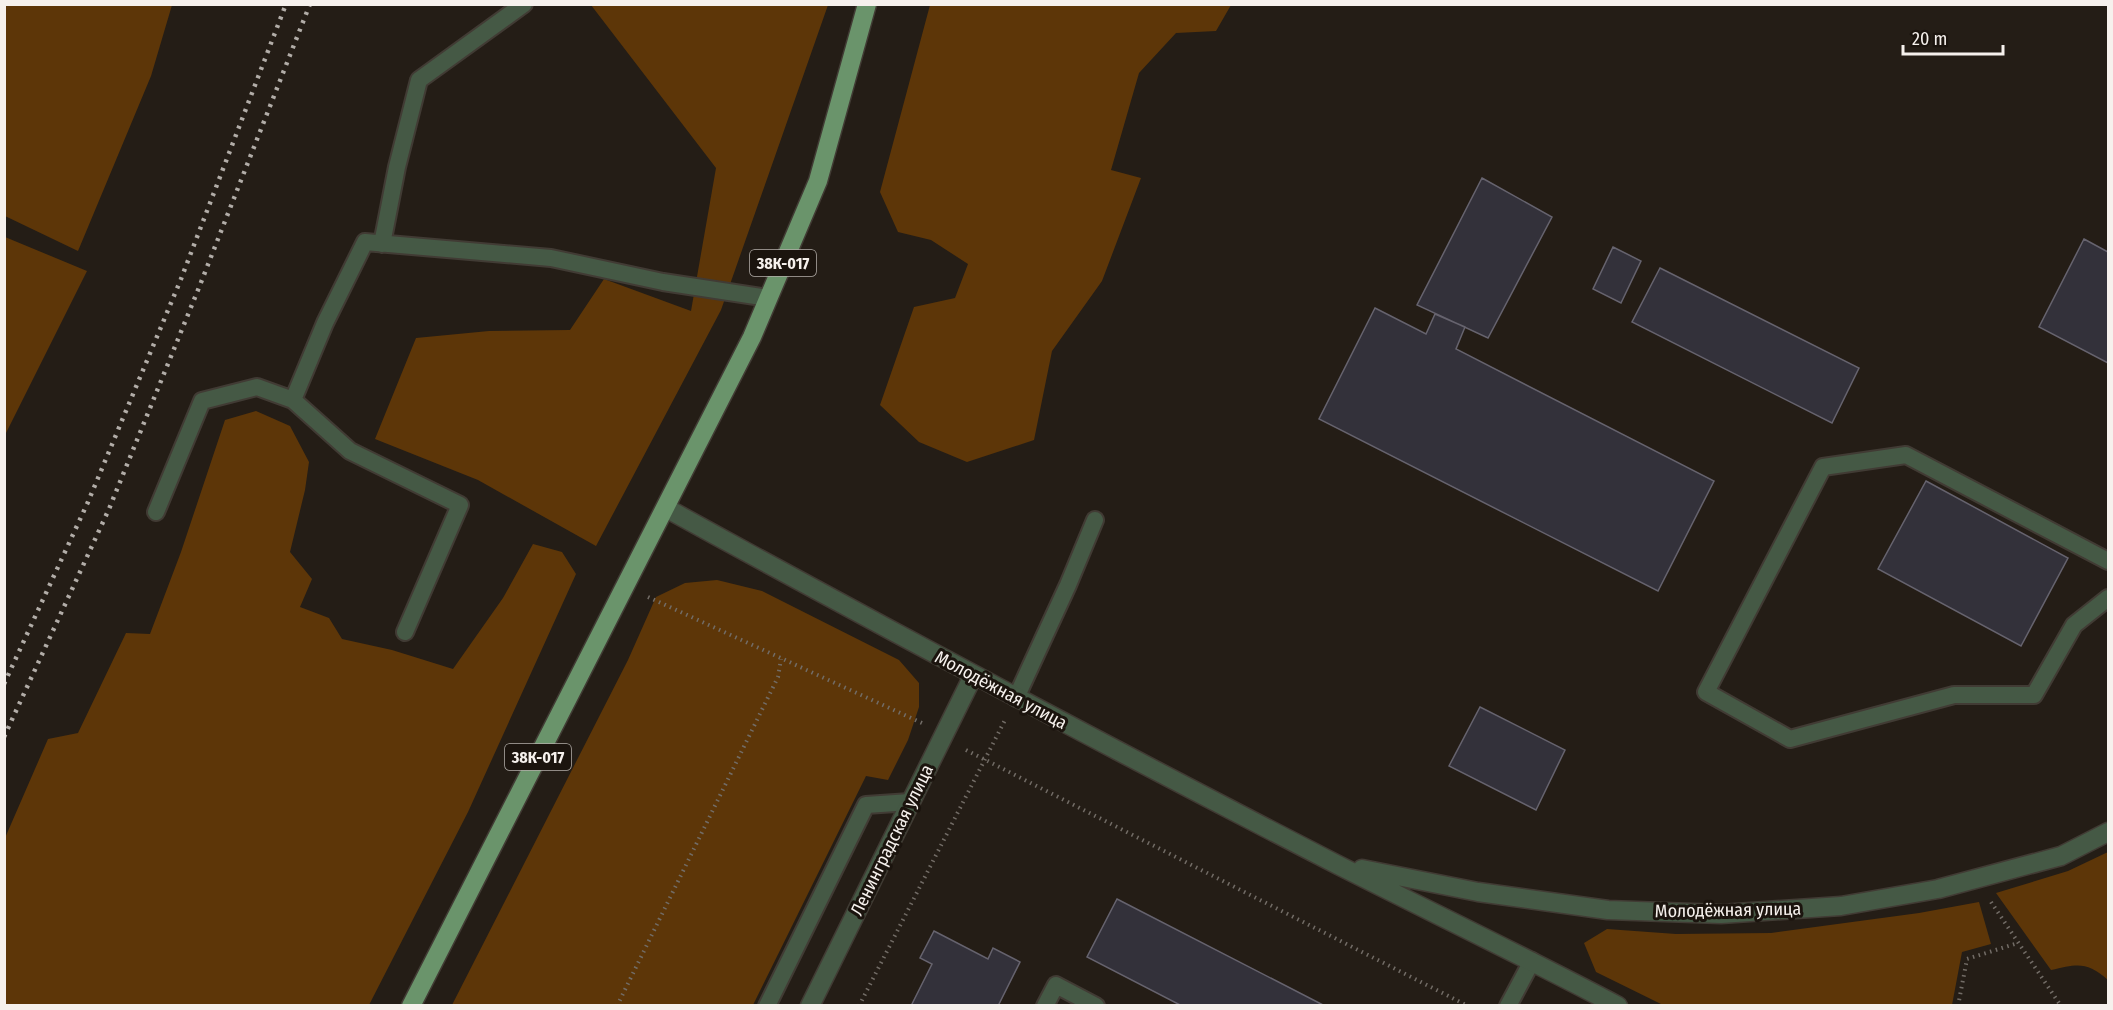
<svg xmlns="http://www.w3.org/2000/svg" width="2113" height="1010" viewBox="0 0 2113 1010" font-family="'Fira Sans Condensed',sans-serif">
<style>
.green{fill:#5d3608}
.building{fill:#33313a;stroke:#66636e;stroke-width:1.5}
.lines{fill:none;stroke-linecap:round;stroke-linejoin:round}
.service-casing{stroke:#413b34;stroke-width:20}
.tertiary-casing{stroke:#413b34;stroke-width:21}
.primary-casing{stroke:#413b34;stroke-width:21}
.path{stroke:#726c66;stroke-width:4;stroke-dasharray:1.5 4.5;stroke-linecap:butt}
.service{stroke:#455945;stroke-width:16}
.tertiary{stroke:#455945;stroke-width:18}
.primary{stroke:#6a946b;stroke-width:18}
.rail{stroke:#b2ada8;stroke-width:4.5;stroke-dasharray:3 6;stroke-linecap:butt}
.labels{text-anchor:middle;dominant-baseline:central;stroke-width:6;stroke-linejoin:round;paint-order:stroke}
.shield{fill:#1b140e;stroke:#b4afaa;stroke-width:1.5}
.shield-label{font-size:16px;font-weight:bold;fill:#f6f1ed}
.street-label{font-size:18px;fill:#f6f1ed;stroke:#1b140e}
</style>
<rect width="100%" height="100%" fill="#241d16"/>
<path class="green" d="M4,5H172L151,76L78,251L5,216Z
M591,5H828L721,310L596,546L478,480L375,439L416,338L489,331L570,330L604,279L691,311L716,168Z
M930,5H1231L1216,31L1176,33L1139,73L1111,170L1141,178L1102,281L1052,351L1034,440L967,462L919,442L880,405L914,307L955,298L968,264L931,240L898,232L880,192Z
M5,237L87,271L5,435Z
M256,411L290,426L309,462L305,490L290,552L312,579L300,607L329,618L342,639L392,650L453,669L503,598L533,544L562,552L576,574L468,812L369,1005H5V838L48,739L78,733L126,633L150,634L181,552L225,420Z
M717,580L762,591L899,660L919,683V707L908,740L888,780L866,776L753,1005H452L628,660L656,597L685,583Z
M2108,852V980C2087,961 2077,964 2051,970L1996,893L2068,871Z
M1979,902L1991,944L1962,952L1952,1005H1663L1596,972L1584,943L1607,929L1676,934L1771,933L1919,913Z"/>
<path class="building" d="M1482,178L1552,217L1488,338L1417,305Z
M2084,239L2108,252V363L2039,327Z
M1613,247L1641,261L1621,303L1593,289Z
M1660,268L1859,368L1832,423L1632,322Z
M1375,308L1426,334L1435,314L1465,327L1456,349L1714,481L1658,591L1319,419Z
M1926,481L2068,558L2021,646L1878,569Z
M1480,707L1565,750L1536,810L1449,766Z
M1117,899L1325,1006H1182L1087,957Z
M934,931L988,959L993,948L1020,962L998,1006H911L932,964L920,958Z"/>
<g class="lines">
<defs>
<path id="service" d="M382,244L397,167L419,80L524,4
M156,512L202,401L257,387L293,400
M2108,561L1906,455L1823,467L1706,692L1790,739L1954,695H2034L2074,625L2108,598
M405,632L460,505L350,451L293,400L325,323L365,242L551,258L663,282L768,298
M1016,698L1068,585L1095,520
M767,1006L866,805L910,802
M1045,1006L1056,985L1096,1006
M1508,1006L1532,961"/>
<path id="tertiary" d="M666,508C888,630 1112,749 1338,865C1431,912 1525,957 1618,1006
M1362,869L1478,892L1608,910L1721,914L1841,906L1938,889L2061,856L2108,832
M810,1006L973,676"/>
<path id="primary" d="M411,1006L752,337L818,181L867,4"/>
</defs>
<use href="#service" class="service-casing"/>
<use href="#tertiary" class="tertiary-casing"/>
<use href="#primary" class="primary-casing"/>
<path class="path" d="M648,597L922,723
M966,750L1468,1006
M1991,902L2061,1006
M617,1006L778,677L781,659
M859,1006L1005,720
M1958,1006L1967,959L2018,943"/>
<use href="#service" class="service"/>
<use href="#tertiary" class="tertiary"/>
<use href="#primary" class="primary"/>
<path class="rail" d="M4,684L88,502L181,279L286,4
M4,737L109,509L200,285L310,4"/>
</g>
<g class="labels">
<g class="shield">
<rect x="750" y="250" width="66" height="26" rx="4.5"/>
<rect x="505" y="744" width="66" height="26" rx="4.5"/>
</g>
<g class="shield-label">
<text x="783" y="263">38К-017</text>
<text x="538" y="757">38К-017</text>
</g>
<g class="street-label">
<text transform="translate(1001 690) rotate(28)">Молодёжная улица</text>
<text transform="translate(892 840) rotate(-64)">Ленинградская улица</text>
<text transform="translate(1728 910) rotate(-1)">Молодёжная улица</text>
</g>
</g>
<rect width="2113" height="1010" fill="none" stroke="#f6f1ed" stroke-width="12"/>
<path d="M1903 45v9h100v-9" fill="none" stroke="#f6f1ed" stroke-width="3"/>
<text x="1912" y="45" font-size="18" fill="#f6f1ed" stroke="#1b140e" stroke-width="4.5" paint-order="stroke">20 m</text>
</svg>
